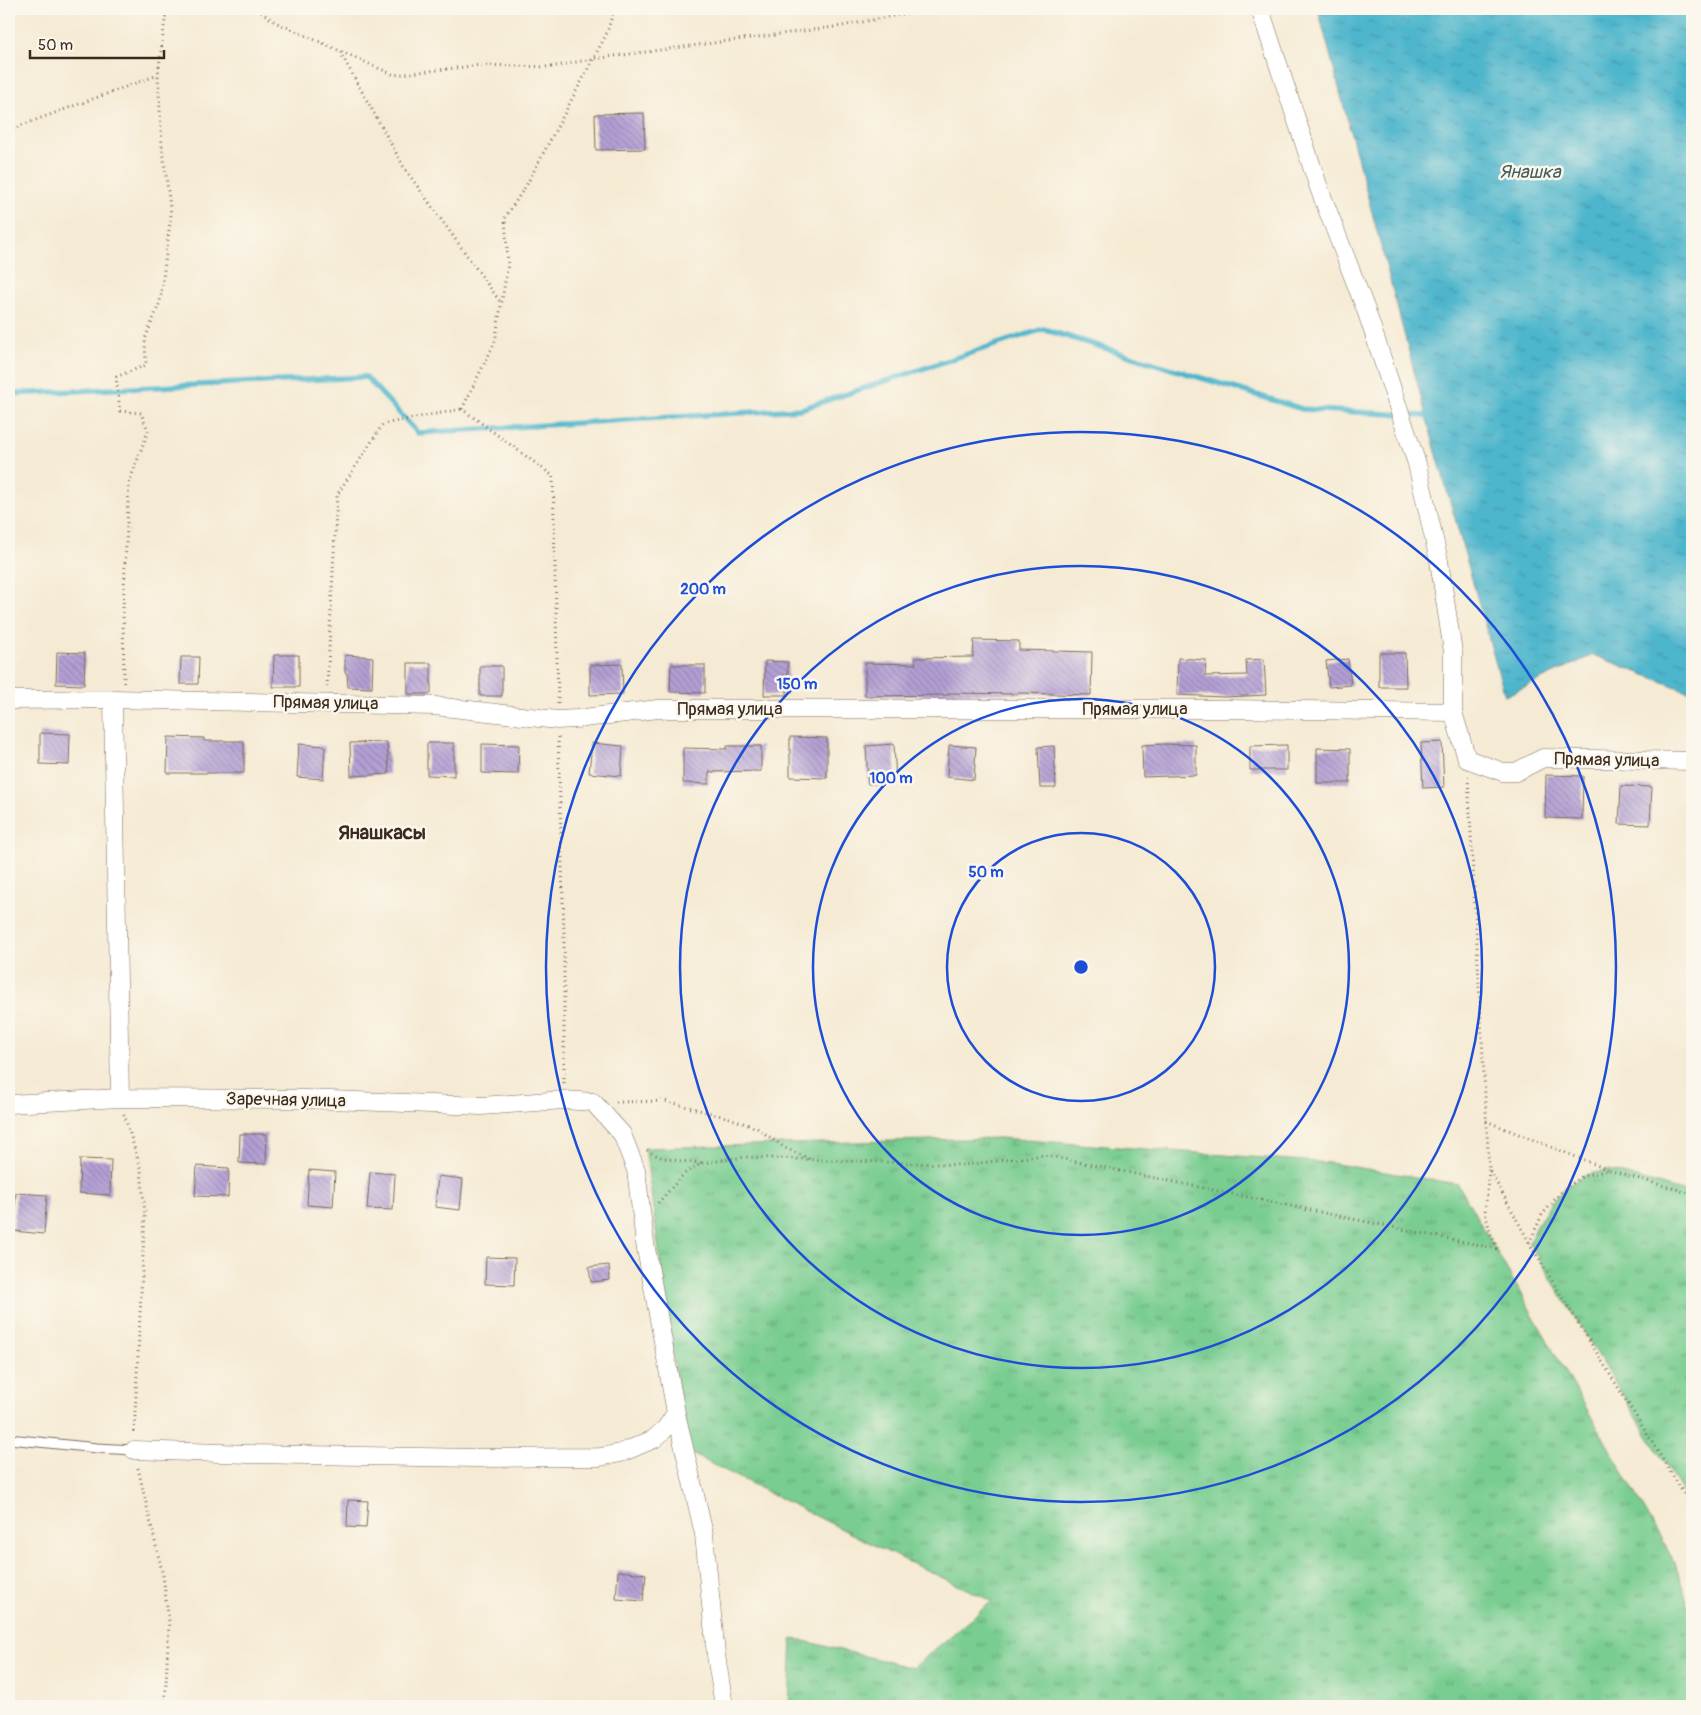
<svg xmlns="http://www.w3.org/2000/svg" width="1701" height="1715" viewBox="0 0 1701 1715" font-family="Pangolin,sans-serif">
<style>
.grass{fill:url(#grass-tufts);stroke:#5a7c58}
.water{fill:url(#water-ripples);stroke:#447075}
.lines{fill:none;stroke-linecap:round;stroke-linejoin:round}
.stream{stroke:#4eb6cc;stroke-width:5.5}
.building{fill:url(#building-back-hatch)}
.service-casing{stroke:#7c6d5d;stroke-width:11}
.minor-casing{stroke:#7c6d5d;stroke-width:19}
.path{stroke:#7c6d5d;stroke-width:3;stroke-dasharray:1 4;stroke-linecap:butt}
.service{stroke:#fff;stroke-width:9}
.minor{stroke:#fff;stroke-width:18}
.ring{fill:none;stroke:#1d4ed8;stroke-width:2.5}
.labels{text-anchor:middle;dominant-baseline:central;stroke-width:5;stroke-linejoin:round;paint-order:stroke}
.street-label{font-size:18px;fill:#3b2a1e;stroke:#fbf7ec}
.water-label{font-size:19px;font-style:italic;fill:#425b5b;stroke:#fbf7ec}
.quarter-label{font-size:20px;font-weight:bold;fill:#3b2a1e;stroke:#fbf7ec}
.centre{fill:#1d4ed8;stroke:#fbf7ec;stroke-width:2.5}
.ring-label{font-size:15px;text-anchor:middle;font-weight:bold;fill:#1d4ed8;stroke:#fbf7ec;stroke-width:5;stroke-linejoin:round;paint-order:stroke}
</style>
<defs>
<pattern id="grass-tufts" width="24" height="20" patternUnits="userSpaceOnUse" patternTransform="scale(1.25)"><rect width="24" height="20" fill="#79cd91"/><path d="M3 7l-1-3M5 7V3M7 7l1-3M15 17l-1-3M17 17v-4M19 17l1-3" fill="none" stroke="#64a776"/></pattern>
<pattern id="water-ripples" width="26" height="14" patternUnits="userSpaceOnUse" patternTransform="scale(1.25)"><rect width="26" height="14" fill="#4eb6cc"/><path d="M2 4q2-2 4 0t4 0M15 11q2-2 4 0t4 0" fill="none" stroke="#4294a5"/></pattern>
<pattern id="building-back-hatch" width="6" height="6" patternUnits="userSpaceOnUse" patternTransform="scale(1.25)"><rect width="6" height="6" fill="#b3a0d5"/><path d="M-1 5l2 2M0 0l6 6M5-1l2 2" fill="none" stroke="#9383ac"/></pattern>
</defs>
<rect width="100%" height="100%" fill="#fbf7ec"/>
<filter id="ink" filterUnits="userSpaceOnUse"><feTurbulence type="fractalNoise" baseFrequency=".02" numOctaves="2"/><feDisplacementMap in="SourceGraphic" scale="10" xChannelSelector="R" yChannelSelector="G"/><feConvolveMatrix kernelMatrix="1 2 1 2 8 2 1 2 1" color-interpolation-filters="sRGB"/></filter>
<filter id="wash" filterUnits="userSpaceOnUse"><feTurbulence type="fractalNoise" baseFrequency=".0096" numOctaves="4" result="noise"/><feDisplacementMap in="SourceGraphic" scale="20" xChannelSelector="R" yChannelSelector="G"/><feGaussianBlur stdDeviation="1.12" result="paint"/><feColorMatrix in="noise" values="0 0 0 0 0 0 0 0 0 0 0 0 0 0 0 0 0 1.4 0 .05"/><feComposite in="paint" operator="in"/></filter>
<g filter="url(#wash)">
<rect width="100%" height="100%" fill="#f5ead3"/>
<path class="grass" d="M999,1138L1330,1163L1458,1184L1675,1563L1692,1617V1706H789L792,1638L913,1668L992,1601L888,1552L686,1451L645,1148Z
M1609,1170L1692,1194V1507L1529,1243C1541,1216 1555,1191 1582,1177C1590,1173 1601,1172 1609,1170Z"/>
<path class="water" d="M1318,9H1692V693L1593,655L1505,696L1426,416Z"/>
<g class="lines">
<path class="stream" d="M9,394L366,377L418,433L801,409L1043,329L1302,409L1426,416"/>
</g>
<g id="blocks">
<path class="building" d="M644,113L645,149L596,150L595,114Z
M974,640L1019,641V650L1092,652L1091,695L1018,693V694L949,693V695L865,696V663L916,664L915,658L973,657Z
M57,652L85,653L84,685L56,684Z
M1379,653H1405L1406,687H1379Z
M274,655H299V687H273Z
M345,655L373,657L372,688L348,687L347,673H345Z
M181,657H199L198,684H180Z
M1178,658L1206,660L1205,676L1247,675L1246,660L1264,659L1266,695L1225,697L1177,695Z
M1348,659L1351,685L1329,687L1326,661Z
M765,661L788,662L787,695H764Z
M408,663H431V694H408Z
M622,664L623,694L590,695V665Z
M671,665H705V693L670,692Z
M480,666H502V696H480Z
M40,733L70,734L69,765L40,764Z
M168,737L204,738V741H244V773H167Z
M790,737L827,738V778L790,777Z
M387,742L389,774L351,776L350,743Z
M1442,742L1444,787L1423,788L1421,743Z
M427,743H454V776L427,775Z
M592,743L623,746L621,776L589,773Z
M299,744L325,746L323,779L297,777Z
M482,744L519,745L518,774L482,773Z
M894,744L896,783L868,784L866,746Z
M1164,744L1196,745V775L1143,777L1142,745Z
M949,745L976,747L974,780L947,777Z
M1287,745V770H1250V746Z
M727,746H761V771L709,772V784L683,783V748L727,749Z
M1054,746L1056,788H1040L1038,747Z
M1317,748L1350,749V783H1317Z
M1546,775L1583,776L1582,819L1545,818Z
M1621,786L1652,787L1650,825L1619,824Z
M240,1134H267L266,1164L239,1163Z
M80,1159L111,1160L110,1195L79,1193Z
M197,1166L229,1168L228,1197L195,1196Z
M309,1170L335,1172L333,1207L307,1205Z
M370,1172L395,1174L393,1210L367,1209Z
M438,1176L463,1179L460,1210L435,1207Z
M16,1193L47,1195L44,1234L13,1231Z
M486,1257L515,1258L514,1285L485,1284Z
M609,1265L610,1280L591,1282L589,1267Z
M348,1500L368,1501L366,1528L347,1527Z
M618,1571L646,1574L643,1601L616,1599Z"/>
</g>
</g>
<g filter="url(#ink)">
<use href="#blocks" fill-opacity="0" stroke="#7c6d5d" stroke-width="1"/>
<g class="lines">
<defs>
<path id="service" d="M9,1439L97,1448L134,1450"/>
<path id="minor" d="M1260,9L1319,188L1366,310L1417,464L1439,561L1453,652V712L1467,759L1503,772H1516L1543,758L1692,761
M113,699L120,1098
M9,700L113,699L435,706L557,720L576,719L658,709H1229L1453,712
M9,1104L120,1098L306,1099L481,1106L564,1100L593,1102L622,1134L636,1170L645,1243L676,1413L704,1534L716,1655L724,1706
M134,1450L249,1454L477,1458L600,1457L621,1453L654,1439L666,1428L676,1413"/>
</defs>
<use href="#service" class="service-casing"/>
<use href="#minor" class="minor-casing"/>
<path class="path" d="M257,9L275,22L394,75L481,65L551,67L592,59L842,26L928,9
M1226,9L1245,14
M340,52L405,169L501,303
M9,133L22,125L158,75
M124,683L123,609L129,483L148,431L141,413L120,411L116,377L146,365L145,339L160,302L171,214L162,145L158,75L166,12L168,9
M327,687L337,495L383,424L462,409
M558,703L553,476L462,409L495,342L508,264L505,218L527,184L607,33L614,9
M558,737L564,934V1083
M1468,777L1489,1169L1529,1242
M616,1102L665,1101L729,1118L757,1128L785,1148L810,1159
M124,1114L141,1170L145,1214L134,1435
M1486,1121L1609,1170
M647,1150C662,1161 683,1161 701,1163
M1489,1170L1485,1212L1490,1232L1497,1248
M1692,1194L1609,1170L1583,1176L1563,1190L1542,1215L1529,1243L1692,1507
M658,1203L684,1174L702,1163L745,1157L964,1165L1044,1155L1498,1249
M138,1468L163,1576L169,1622L165,1706"/>
<use href="#service" class="service"/>
<use href="#minor" class="minor"/>
</g>
</g>
<g class="ring">
<circle cx="1081" cy="967" r="134"/>
<circle cx="1081" cy="967" r="268"/>
<circle cx="1081" cy="967" r="401"/>
<circle cx="1081" cy="967" r="535"/>
</g>
<g class="labels">
<g class="street-label">
<text transform="translate(326 703) rotate(1)">Прямая улица</text>
<text x="730" y="709">Прямая улица</text>
<text x="1135" y="709">Прямая улица</text>
<text transform="translate(1607 760) rotate(1)">Прямая улица</text>
<text transform="translate(286 1100) rotate(1)">Заречная улица</text>
</g>
<g class="water-label">
<text x="1530" y="172">Янашка</text>
</g>
<g class="quarter-label">
<text x="382" y="832">Янашкасы</text>
</g>
</g>
<circle cx="1081" cy="967" r="8" class="centre"/>
<g class="ring-label">
<text x="703" y="594">200 m</text>
<text x="797" y="689">150 m</text>
<text x="891" y="783">100 m</text>
<text x="986" y="877">50 m</text>
</g>
<rect width="1701" height="1715" fill="none" stroke="#fbf7ec" stroke-width="30"/>
<path d="M30 50v8h134v-8" fill="none" stroke="#3b2a1e" stroke-width="2.5"/>
<text x="38" y="50" font-size="15" fill="#3b2a1e" stroke="#fbf7ec" stroke-width="4" paint-order="stroke">50 m</text>
</svg>
